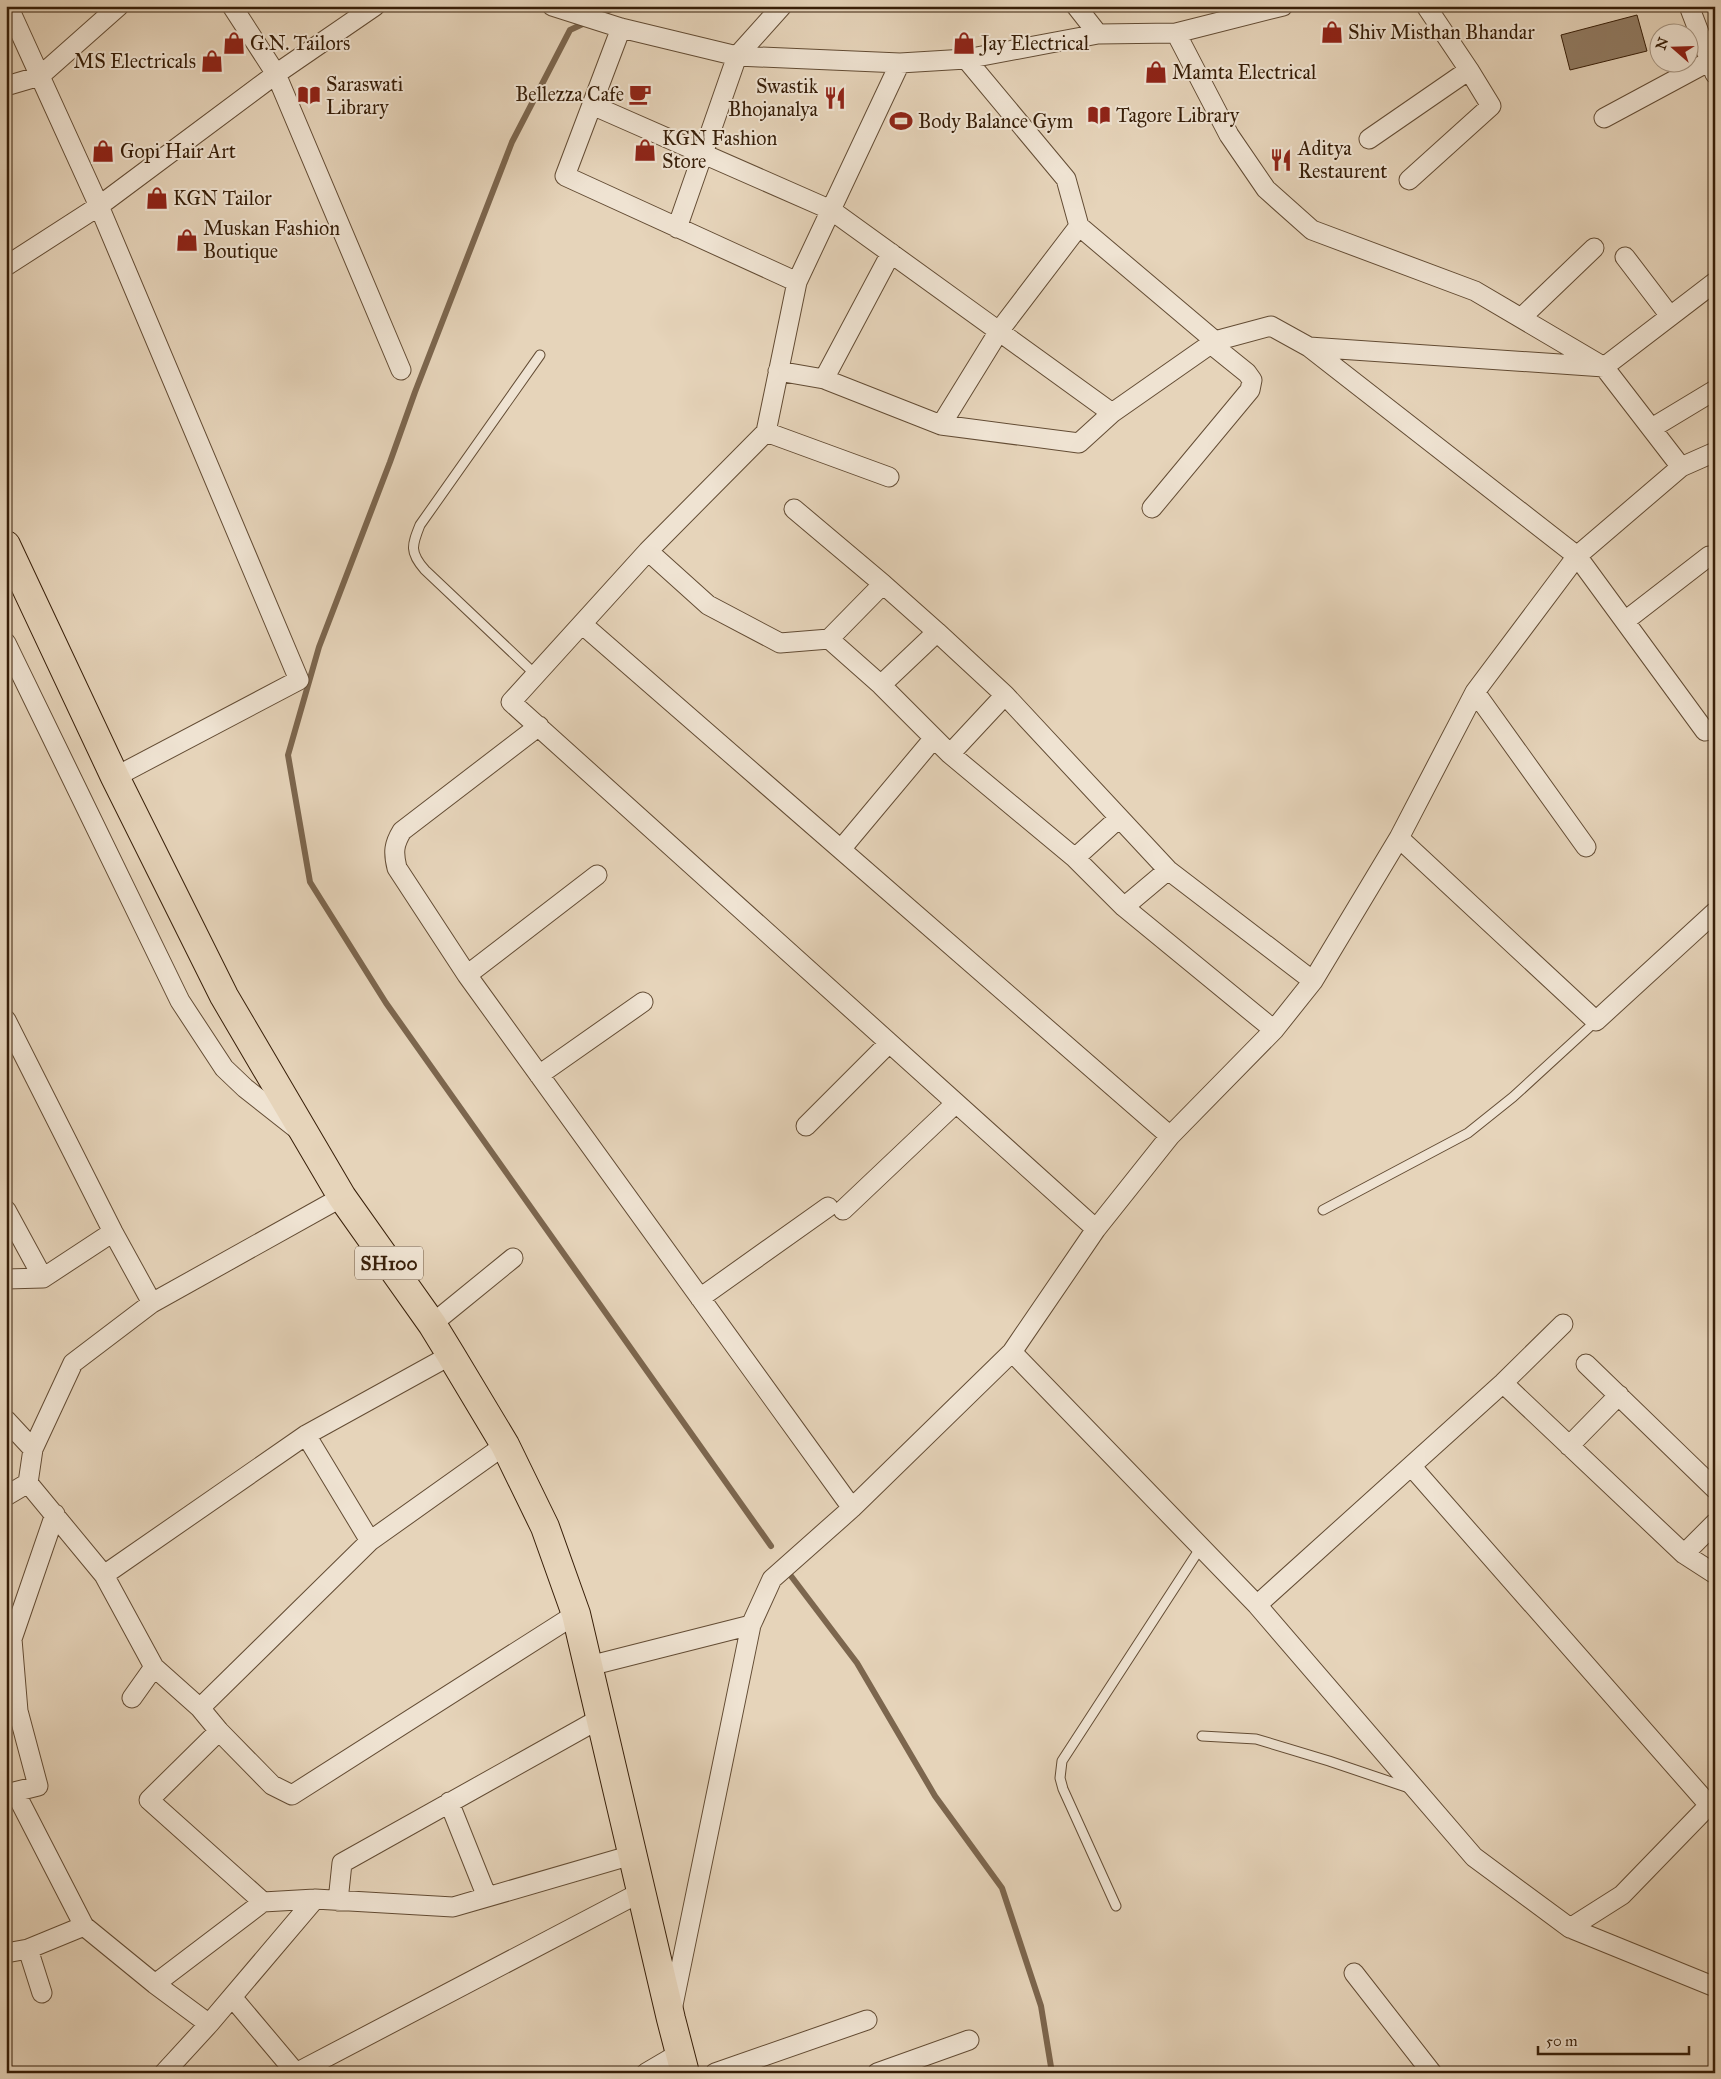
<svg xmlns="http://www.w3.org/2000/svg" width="1721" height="2079" viewBox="0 0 1721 2079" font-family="'IM FELL Great Primer',serif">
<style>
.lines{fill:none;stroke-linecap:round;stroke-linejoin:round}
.stream{stroke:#7c664e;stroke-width:6}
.building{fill:#927d65;stroke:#371e08}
.lane-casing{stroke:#634c34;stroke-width:11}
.street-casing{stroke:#634c34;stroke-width:21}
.primary-casing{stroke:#371e08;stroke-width:30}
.lane{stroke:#efe3d2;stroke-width:9}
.street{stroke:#efe3d2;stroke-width:19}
.primary{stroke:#e6d4ba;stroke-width:28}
.labels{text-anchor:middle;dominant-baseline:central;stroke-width:4;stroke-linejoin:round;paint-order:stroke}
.shield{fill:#efe3d2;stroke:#6e5945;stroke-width:1}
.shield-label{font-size:19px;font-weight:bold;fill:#371e08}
.poi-label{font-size:20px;fill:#371e08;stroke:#efe3d2;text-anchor:start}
</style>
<rect width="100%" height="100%" fill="#e6d4ba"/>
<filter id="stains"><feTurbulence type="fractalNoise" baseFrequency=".004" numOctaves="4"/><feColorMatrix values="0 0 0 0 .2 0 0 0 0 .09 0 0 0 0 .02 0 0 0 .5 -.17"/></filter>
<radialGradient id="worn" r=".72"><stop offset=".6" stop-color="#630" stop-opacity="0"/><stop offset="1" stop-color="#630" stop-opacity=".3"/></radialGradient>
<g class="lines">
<path class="stream" d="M598,16L617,6
M587,22L570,30L512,142L415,392L390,462L319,647L288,755L310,882L386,1003L771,1546
M791,1576L857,1663L935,1796L1002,1888L1041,2006L1052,2073"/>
</g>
<path class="building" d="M1637,15L1647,51L1570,70L1561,35Z"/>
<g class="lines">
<defs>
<path id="lane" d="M536,675L425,570C409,552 412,545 420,525L540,355
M1323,1210L1468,1133L1513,1097L1596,1021
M1202,1736L1256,1739L1329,1761L1409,1788
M1116,1906L1063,1789L1060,1778L1062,1761L1201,1547"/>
<path id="street" d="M8,6L99,206L299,680L115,777
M232,6L276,74L401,370
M552,6L621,28L737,56L900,63L966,59L1098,34L1176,33L1283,6
M1076,6L1098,34
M1689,6L1715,74
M621,28L565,176L797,282
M1176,33L1229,135L1266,189L1312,230L1475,291L1604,367L1681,467
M966,59L1066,179L1079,226L1215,341
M900,63L797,282L766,432L648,551L511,702L1096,1229
M6,86L40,76L119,6
M592,105L831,210L1112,413
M1604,118L1710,61
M1369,139L1469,70
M1409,180L1491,106L1469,70L1426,6
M677,228L737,56L782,6
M1625,257L1670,316
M6,266L99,206L276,74L375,6
M1521,318L1594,248
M1309,347L1604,367L1715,282
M778,371L824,379L941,425L1079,443L1112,413L1215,341L1271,326L1309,347L1577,556L1705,731
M824,379L891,253
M941,425L999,331L1079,226
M1652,428L1715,390
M766,432L889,477
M1152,508L1250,390L1252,380L1247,373L1211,344
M648,551L708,605L780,643L829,639L883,584L794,509
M1625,621L1709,556
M582,624L1170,1136
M829,639L881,685L937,632L883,584
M6,643L180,1001L224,1068L245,1088L297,1129
M881,685L950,754L1005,695L937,632
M1475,692L1586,847
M1005,695L1168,870L1124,907L1075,858
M950,754L1075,858L1119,818
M1399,838L1596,1021L1715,912
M842,848L934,738
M1168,870L1313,981
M597,875L467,975L852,1508
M1124,907L1274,1030
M467,975L397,868C393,852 394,844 402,831L539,726
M6,1020L113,1232L152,1303
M539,1075L643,1002
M806,1126L889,1043
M342,1197L152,1303L73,1363L33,1449L28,1483L104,1575L154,1667L200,1708L219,1731L272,1785L292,1795L576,1614
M6,1210L43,1278
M843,1210L956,1103
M6,1279L43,1278L113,1232
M700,1298L828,1207
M432,1324L513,1258
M1012,1352L1257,1605L1474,1857L1570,1928L1622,1895L1715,1799
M1586,1364L1715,1489
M1503,1383L1684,1554L1715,1574
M6,1420L33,1449
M306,1435L370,1541
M1569,1446L1619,1395
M1412,1467L1709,1805
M6,1496L28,1483
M1684,1554L1715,1523
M104,1575L306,1435L451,1355
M1257,1605L1503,1383L1563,1324
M589,1666L751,1625
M132,1698L154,1667
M200,1708L370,1541L505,1445
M219,1731L149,1800L263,1902L315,1899L453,1907L632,1855
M6,1794L38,1786L18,1711L12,1639L55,1514
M449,1802L487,1897
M338,1901L342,1863L601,1718
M84,1926L155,1984L209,2024
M1570,1928L1715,1987
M28,1949L42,1993
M6,1953L28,1949L84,1926L15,1792
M1354,1973L1432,2073
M155,1984L263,1902
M232,1997L296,2073
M672,2010L751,1625L772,1579L852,1508L1012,1352L1096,1229L1170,1136L1274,1030L1313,981L1399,838L1475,692L1577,556L1681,467L1715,452
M164,2073L209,2024L315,1899
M296,2073L641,1892
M646,2073L680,2053
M715,2073L867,2020
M877,2073L969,2040"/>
<path id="primary" d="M6,545L115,777L224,996L342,1197L432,1324L451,1355L505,1445L545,1527L576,1614L671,2019L685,2073"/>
</defs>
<use href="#lane" class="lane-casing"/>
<use href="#street" class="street-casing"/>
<use href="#primary" class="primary-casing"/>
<use href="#lane" class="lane"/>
<use href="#street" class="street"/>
<use href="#primary" class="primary"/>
</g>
<defs>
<symbol id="shop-bare" viewBox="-9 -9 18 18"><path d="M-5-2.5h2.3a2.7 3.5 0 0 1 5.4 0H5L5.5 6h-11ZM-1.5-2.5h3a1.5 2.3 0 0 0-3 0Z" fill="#8f2418" stroke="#efe3d2" stroke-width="2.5" paint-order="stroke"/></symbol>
<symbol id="cafe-bare" viewBox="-9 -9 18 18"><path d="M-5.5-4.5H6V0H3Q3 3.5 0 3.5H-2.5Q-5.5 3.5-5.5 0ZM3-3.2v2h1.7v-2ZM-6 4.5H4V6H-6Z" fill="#8f2418" stroke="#efe3d2" stroke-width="2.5" paint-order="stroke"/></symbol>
<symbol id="library-bare" viewBox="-9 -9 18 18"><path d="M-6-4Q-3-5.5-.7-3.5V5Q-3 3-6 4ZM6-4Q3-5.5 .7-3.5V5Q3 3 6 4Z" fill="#8f2418" stroke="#efe3d2" stroke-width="2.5" paint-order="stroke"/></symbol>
<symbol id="restaurant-bare" viewBox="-9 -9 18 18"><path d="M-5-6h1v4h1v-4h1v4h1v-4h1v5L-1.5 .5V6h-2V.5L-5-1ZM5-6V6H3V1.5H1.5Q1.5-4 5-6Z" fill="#8f2418" stroke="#efe3d2" stroke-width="2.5" paint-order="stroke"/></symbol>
<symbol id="stadium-bare" viewBox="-9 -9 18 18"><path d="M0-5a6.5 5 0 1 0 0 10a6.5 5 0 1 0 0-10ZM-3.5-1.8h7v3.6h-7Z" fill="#8f2418" stroke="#efe3d2" stroke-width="2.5" paint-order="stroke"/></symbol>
</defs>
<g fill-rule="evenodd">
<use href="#shop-bare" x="1316" y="16" width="32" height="32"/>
<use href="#shop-bare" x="218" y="27" width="32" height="32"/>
<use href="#shop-bare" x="948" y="27" width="32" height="32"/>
<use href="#shop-bare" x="196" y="45" width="32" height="32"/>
<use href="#shop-bare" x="1140" y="56" width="32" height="32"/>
<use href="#cafe-bare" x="624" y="78" width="32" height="32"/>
<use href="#library-bare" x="293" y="79" width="32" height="32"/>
<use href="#restaurant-bare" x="819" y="82" width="32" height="32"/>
<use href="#library-bare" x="1083" y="99" width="32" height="32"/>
<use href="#stadium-bare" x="885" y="105" width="32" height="32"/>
<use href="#shop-bare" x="629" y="134" width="32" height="32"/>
<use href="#shop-bare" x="87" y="135" width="32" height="32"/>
<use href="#restaurant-bare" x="1265" y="144" width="32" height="32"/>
<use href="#shop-bare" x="141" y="182" width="32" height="32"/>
<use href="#shop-bare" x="171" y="224" width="32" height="32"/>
</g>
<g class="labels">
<rect class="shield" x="355" y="1246.5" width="68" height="33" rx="4"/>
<g class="shield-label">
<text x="389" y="1263">SH100</text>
</g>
<g class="poi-label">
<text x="1348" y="32">Shiv Misthan Bhandar</text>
<text x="250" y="43">G.N. Tailors</text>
<text x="981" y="43">Jay Electrical</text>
<text x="196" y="61" text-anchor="end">MS Electricals</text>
<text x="1172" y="72">Mamta Electrical</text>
<text x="326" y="84">Saraswati<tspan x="326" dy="23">Library</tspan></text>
<text x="818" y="86" text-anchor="end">Swastik<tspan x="818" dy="23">Bhojanalya</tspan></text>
<text x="624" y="94" text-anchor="end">Bellezza Cafe</text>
<text x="1116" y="115">Tagore Library</text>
<text x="918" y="121">Body Balance Gym</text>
<text x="662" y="138">KGN Fashion<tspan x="662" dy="23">Store</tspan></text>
<text x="1298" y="148">Aditya<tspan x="1298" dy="23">Restaurent</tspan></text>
<text x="120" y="151">Gopi Hair Art</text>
<text x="173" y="198">KGN Tailor</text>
<text x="203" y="228">Muskan Fashion<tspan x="203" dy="23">Boutique</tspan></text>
</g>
</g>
<rect width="1721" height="2079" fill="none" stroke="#e6d4ba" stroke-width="25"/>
<rect x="8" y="8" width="1706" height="2064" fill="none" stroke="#371e08" stroke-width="2.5"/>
<rect x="12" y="12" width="1696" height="2054" fill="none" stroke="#371e08"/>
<g transform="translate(1674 48) rotate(290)"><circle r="24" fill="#efe3d2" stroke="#a59481"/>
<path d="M0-4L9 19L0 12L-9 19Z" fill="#8f2418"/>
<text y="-8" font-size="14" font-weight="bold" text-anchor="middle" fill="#371e08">N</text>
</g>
<path d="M1538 2046v8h151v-8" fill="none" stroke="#371e08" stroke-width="2.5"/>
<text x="1546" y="2046" font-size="15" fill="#371e08" stroke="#efe3d2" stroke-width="4" paint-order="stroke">50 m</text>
<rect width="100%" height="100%" filter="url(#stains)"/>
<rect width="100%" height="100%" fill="url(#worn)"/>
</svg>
